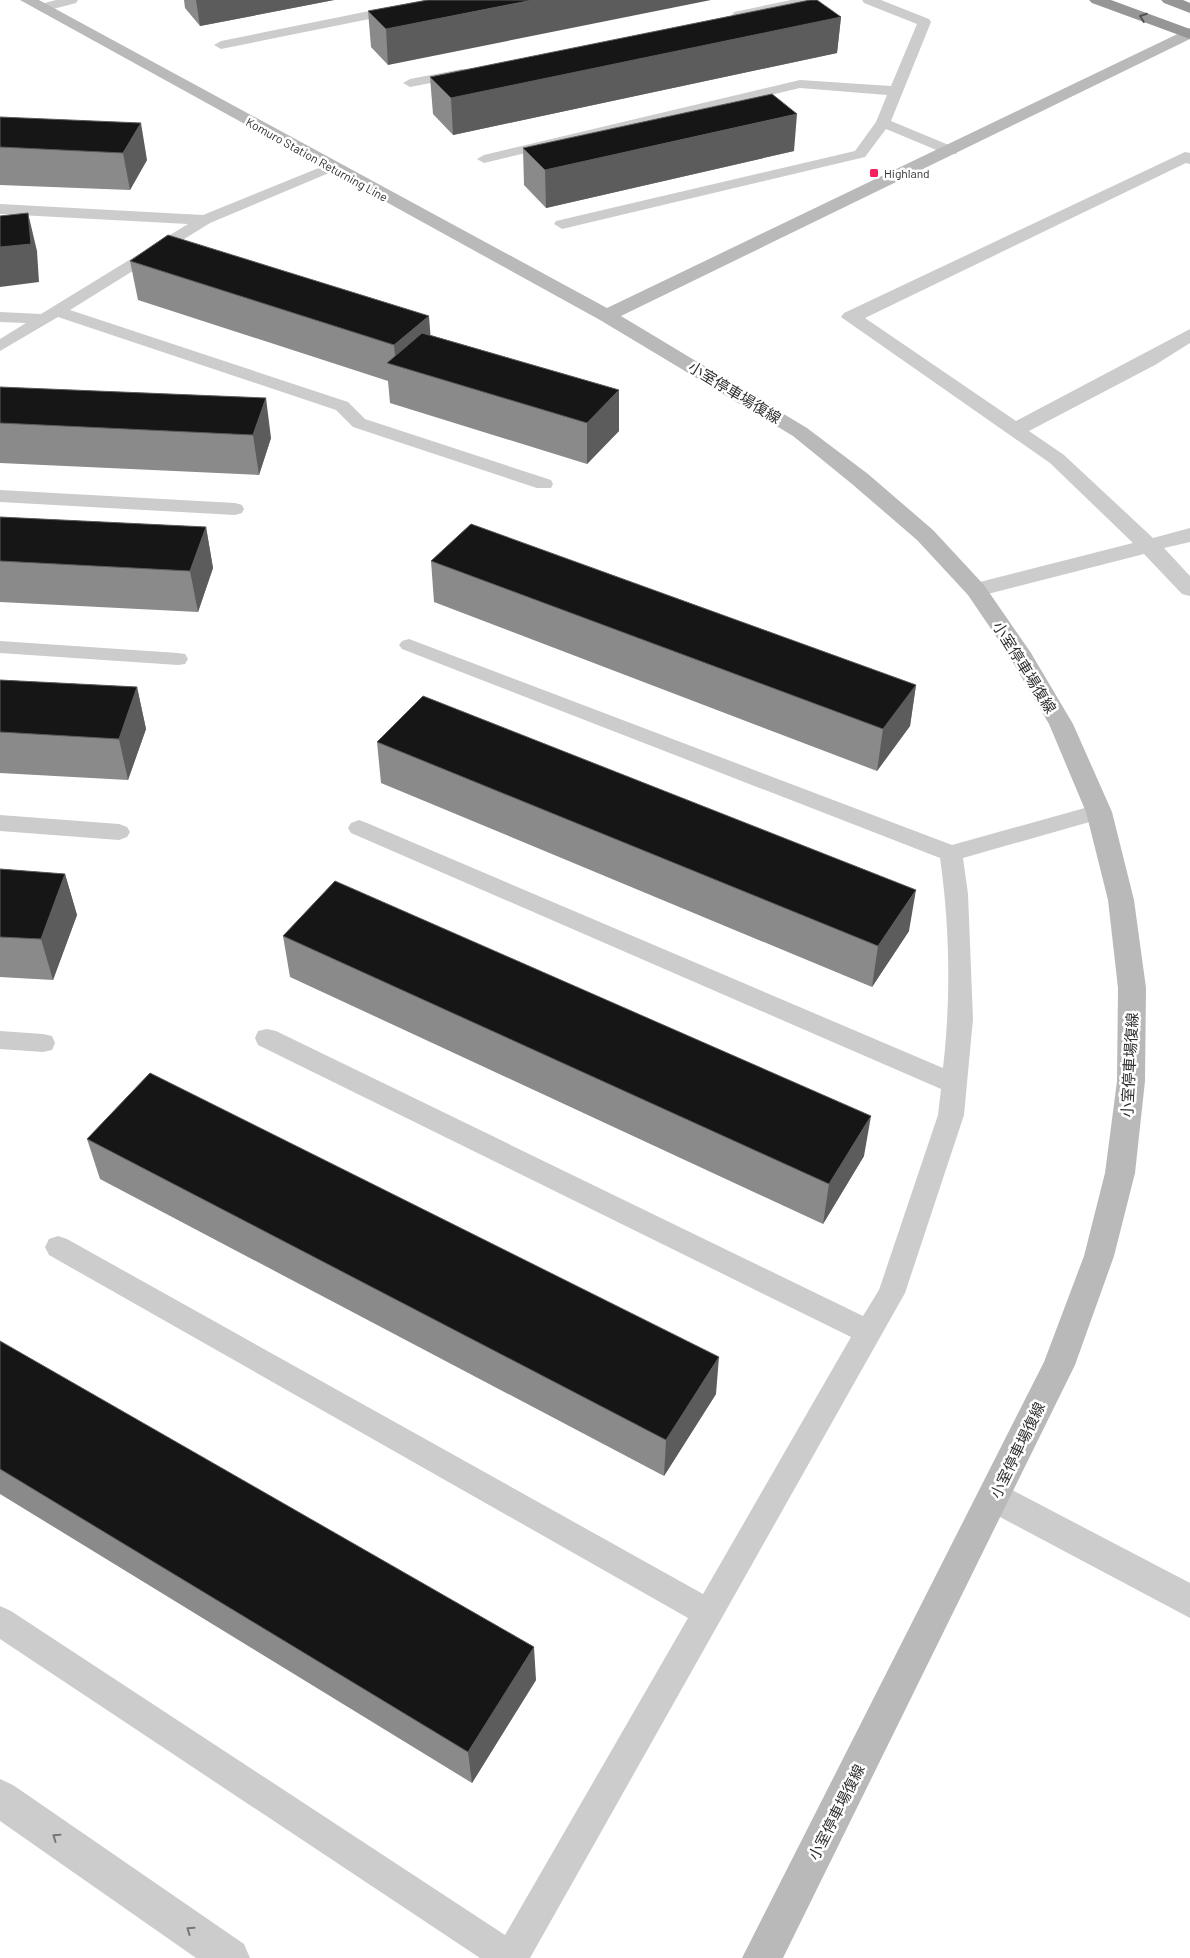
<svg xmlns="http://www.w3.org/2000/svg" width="1190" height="1958" viewBox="0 0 1190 1958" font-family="Barlow,'Noto Sans JP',sans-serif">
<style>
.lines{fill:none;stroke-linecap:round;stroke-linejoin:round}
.lane{fill:#ccc;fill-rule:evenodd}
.street{fill:#ccc;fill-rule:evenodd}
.secondary{fill:#b9b9b9;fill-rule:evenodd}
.highway{fill:#969696;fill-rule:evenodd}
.wall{fill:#8a8a8a}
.shaded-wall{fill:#5c5c5c}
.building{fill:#161616;stroke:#5c5c5c}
.oneway{stroke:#535353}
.oneway2{stroke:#767676}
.poi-dot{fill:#f6215d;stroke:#fff;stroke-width:2}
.labels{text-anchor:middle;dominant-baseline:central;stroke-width:5;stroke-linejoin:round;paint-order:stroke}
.far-street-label{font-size:12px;fill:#2f2f2f;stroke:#fff}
.far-poi-label{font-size:12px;fill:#2f2f2f;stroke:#fff;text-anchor:start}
.street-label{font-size:15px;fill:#2f2f2f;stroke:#fff}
</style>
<rect width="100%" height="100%" fill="#fff"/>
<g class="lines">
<path class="lane" d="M56,0H78L76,3L42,12L35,8L37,5Z
M424,0H451L444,4L221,49L214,45L221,41Z
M791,0H816L809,4L739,19L732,15L734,12Z
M862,0H881L929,19L931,22L891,121L956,148L958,151L956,154H946L886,129L865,157L562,229L554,224L556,221L855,151L876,122L887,95L800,88L484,163L477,159L484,155L800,80L891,86L917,24L864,3Z
M462,69L467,70L469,73L467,76L410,87L403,83L410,79Z
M331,163L336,164L338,167L336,170L210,223L70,310L348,402L365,419L551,480L553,484L551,488H537L353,427L336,410L58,317L0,351V339L26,323L0,322V312L41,314L188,224L0,214V204L203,215Z
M0,490L235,503L242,505L244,509L242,513L235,515L0,502Z
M409,639L952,845L1099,804L1107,807L1110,812L1107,817L963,858L968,894L973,1019L964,1115L905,1293L530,1958H480L0,1639V1606L11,1611L505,1935L688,1618L49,1255L45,1247L49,1239L58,1236L67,1239L703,1594L851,1337L258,1045L255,1038L258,1031L267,1029L276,1031L863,1316L879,1290L938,1115L941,1089L351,833L348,828L351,823L359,820L367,823L943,1068C951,999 950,927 940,858L402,649L399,645L402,641Z
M0,641L178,653L185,654L188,659L185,664L178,665L0,653Z
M0,815L119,824L127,827L130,832L127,837L119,840L0,831Z
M0,1031L43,1034L52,1036L55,1043L52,1050L43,1052L0,1049Z"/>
<path class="street" d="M1185,152L1190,153V164L1186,163L865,318L1016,421L1190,329V343L1155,365L1029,431L1064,455L1153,538L1190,528V542L1164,548L1190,576V596L1182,594L1144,554L976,597L968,595L965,590L968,585L1133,543L1050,463L841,317L844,313Z
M995,1481L1190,1583V1618L983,1508L978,1497L983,1486Z
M0,1779L13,1785L244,1944L250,1958H196L0,1821Z"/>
<path class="secondary" d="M20,0H39L607,308L1190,28V39L621,316L807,428L868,474L933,530L984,585L1031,653L1073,724L1112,812L1134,900L1146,988L1145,1081L1135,1173L1114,1256L1075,1365L783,1958H742L1044,1362L1084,1256L1105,1173L1117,1081L1118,988L1108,900L1086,812L1049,724L1008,654L968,595L917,540L852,484L793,436L600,320Z"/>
<path class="highway" d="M1089,0H1111L1190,29V39L1092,3Z
M1161,0H1183L1190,3V13L1164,3Z"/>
</g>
<path class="wall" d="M184,0H334L200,26L185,8Z
M428,0L388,65L371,47L368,11Z
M841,17L837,53L453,135L433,114L430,77Z
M0,117L147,160L130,190L0,185Z
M523,148L794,151L546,208L524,185Z
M130,261L430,335L619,390V431L587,464L390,403L388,381L138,300Z
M0,387L271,438L259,475L0,463Z
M0,517L206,527L213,568L198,612L0,602Z
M431,561L916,685L910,726L877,771L434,602Z
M0,680L137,687L146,729L128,780L0,773Z
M377,742L909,931L872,987L381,783Z
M0,869L65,874L77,915L53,980L0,977Z
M283,936L864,1156L823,1224L290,977Z
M87,1139L716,1394L664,1476L100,1179Z
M0,1341L536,1680L472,1783L0,1494Z"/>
<path class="shaded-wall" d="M196,0H334L200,26Z
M533,0H711L388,65L386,29Z
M841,17L837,53L453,135L451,98Z
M797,114L794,151L546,208L545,170Z
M141,123L147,160L130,190L123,153Z
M28,213L37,251L39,282L0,287V247Z
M429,316L432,355L396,366L394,345Z
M619,390V431L587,464V423Z
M266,398L271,438L259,475L253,435Z
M206,527L213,568L198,612L190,571Z
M916,685L910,726L877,771L883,729Z
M137,687L146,729L128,780L119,739Z
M65,874L77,915L53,980L41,939Z
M916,890L909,931L872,987L878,946Z
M871,1116L864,1156L823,1224L829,1184Z
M719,1357L716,1394L664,1476L666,1440Z
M534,1647L536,1680L472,1783L468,1752Z"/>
<path class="building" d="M428,0H533L386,29L368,11Z
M810,0H817L841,17L451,98L430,77Z
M772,94L797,114L545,170L523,148Z
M0,117L141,123L123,153L0,147Z
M28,213L31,244L0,247V216Z
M168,235L429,316L394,345L130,261Z
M422,333L619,390L587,423L387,363Z
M0,387L266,398L253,435L0,423Z
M0,517L206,527L190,571L0,561Z
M471,524L916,685L883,729L431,561Z
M0,680L137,687L119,739L0,732Z
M423,696L916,890L878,946L377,742Z
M0,869L65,874L41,939L0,937Z
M335,881L871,1116L829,1184L283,936Z
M150,1073L719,1357L666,1440L87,1139Z
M0,1341L534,1647L468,1752L0,1469Z"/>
<defs><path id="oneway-chevron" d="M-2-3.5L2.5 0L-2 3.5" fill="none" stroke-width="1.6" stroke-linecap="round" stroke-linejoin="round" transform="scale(1.25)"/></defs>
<use class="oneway" href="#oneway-chevron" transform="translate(1143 17) rotate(-160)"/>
<g class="oneway2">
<use href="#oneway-chevron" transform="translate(56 1837) rotate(-145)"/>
<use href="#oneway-chevron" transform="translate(190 1930) rotate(-145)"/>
</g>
<rect class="poi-dot" x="869" y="168" width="10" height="10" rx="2.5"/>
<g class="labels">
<g class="far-street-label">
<text transform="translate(317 159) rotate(29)">Komuro Station Returning Line</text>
</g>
<g class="far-poi-label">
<text x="884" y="173">Highland</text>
</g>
<g class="street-label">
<text transform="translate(735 392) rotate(31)">小室停車場復線</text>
<text transform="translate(1025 667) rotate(58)">小室停車場復線</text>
<text transform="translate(1129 1065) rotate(-87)">小室停車場復線</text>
<text transform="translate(1017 1450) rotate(-64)">小室停車場復線</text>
<text transform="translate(836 1812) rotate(-63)">小室停車場復線</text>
</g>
</g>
</svg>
